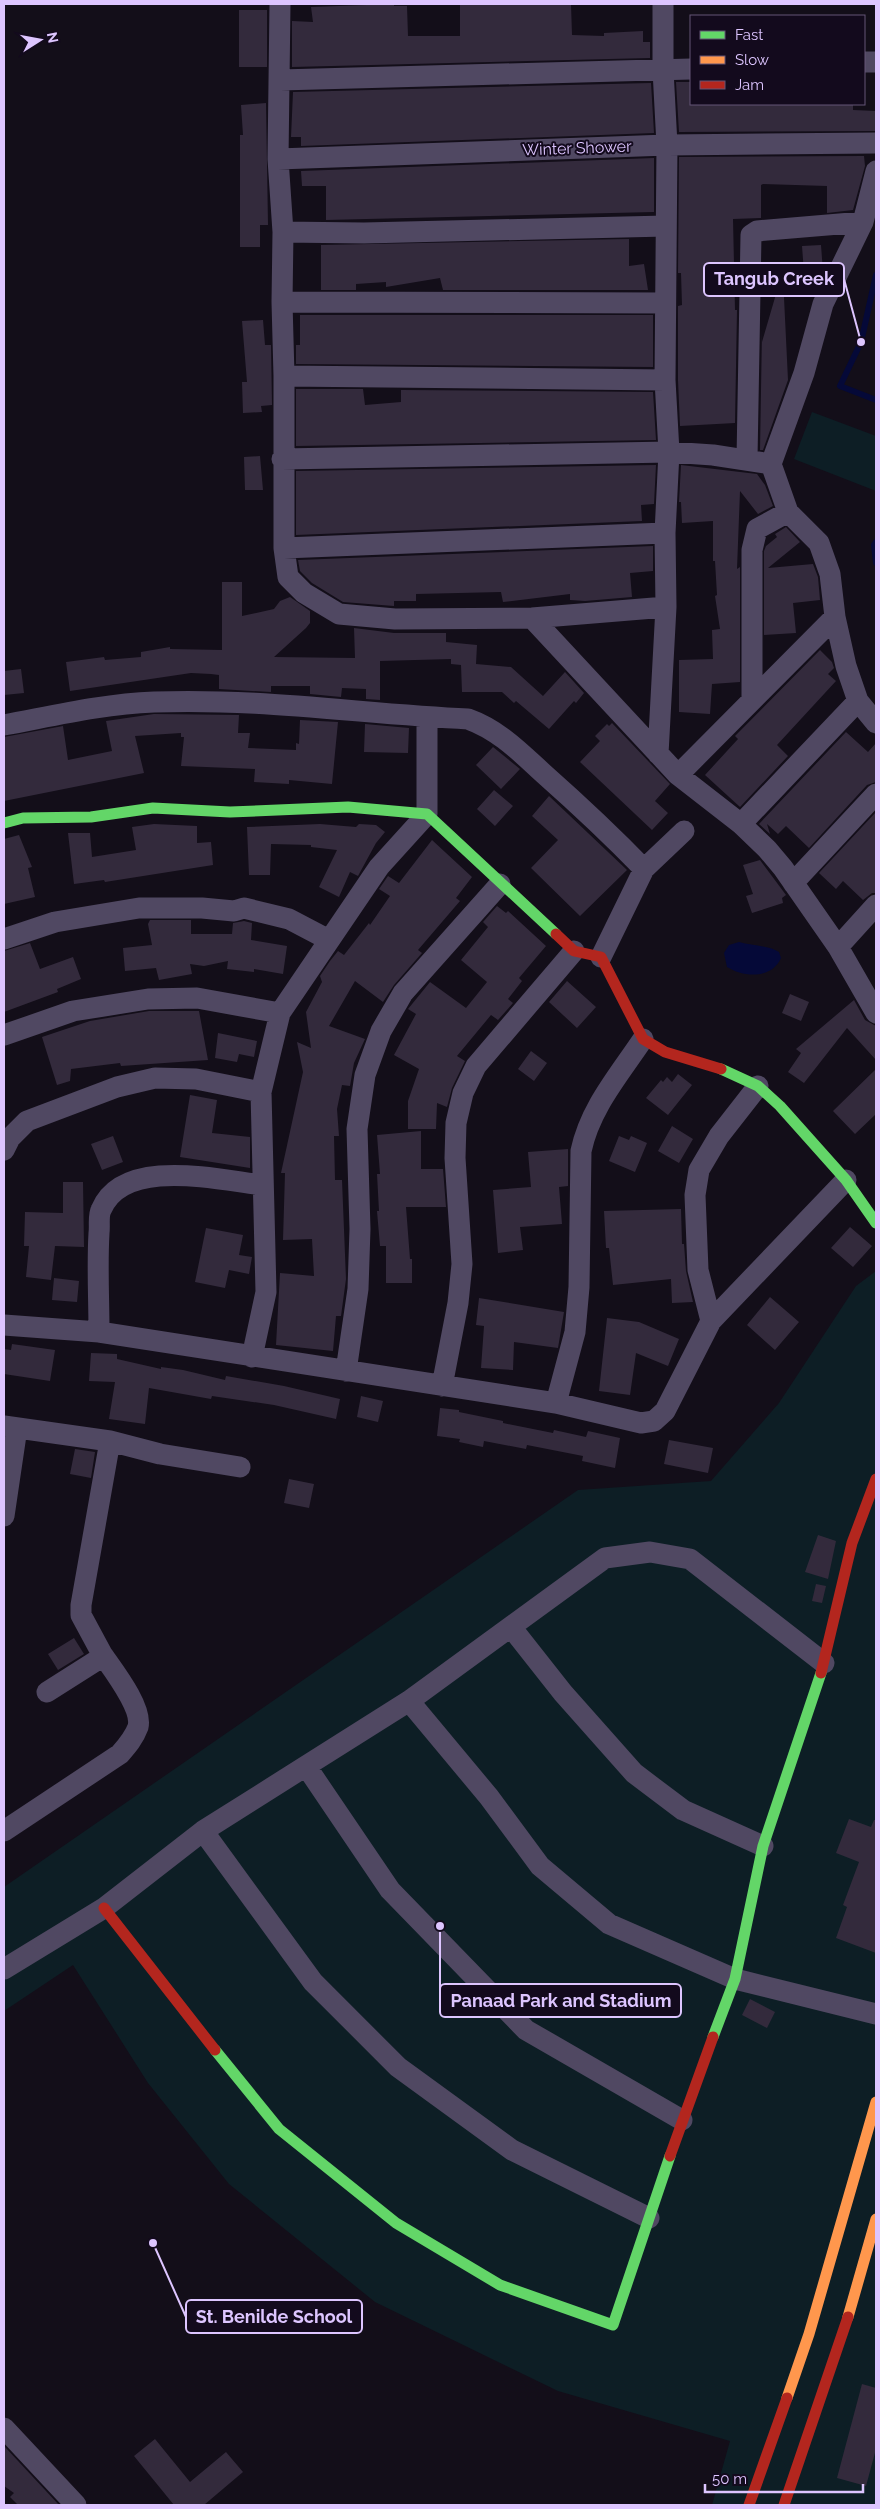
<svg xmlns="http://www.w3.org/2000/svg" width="880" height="2509" viewBox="0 0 880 2509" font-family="Raleway,sans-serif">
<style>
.green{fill:#0d1e25}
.water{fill:#050938}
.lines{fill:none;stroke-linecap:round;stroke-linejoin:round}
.stream{stroke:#050938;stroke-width:6}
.building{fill:#332a3c}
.street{stroke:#504862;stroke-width:21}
.fast{stroke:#63d668;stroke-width:11}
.slow{stroke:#ff974d;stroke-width:11}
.jam{stroke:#b3261e;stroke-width:11}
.labels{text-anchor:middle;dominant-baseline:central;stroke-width:4;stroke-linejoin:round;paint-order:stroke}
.street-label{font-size:16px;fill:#ddc5ff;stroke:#130a1d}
.leader{fill:none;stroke:#ddc5ff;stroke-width:2}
.callout-dot{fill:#ddc5ff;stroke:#130a1d;stroke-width:2}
.callout{fill:#130a1d;stroke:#ddc5ff;stroke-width:2}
.callout-label{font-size:18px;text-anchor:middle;font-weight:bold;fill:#ddc5ff}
</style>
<rect width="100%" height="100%" fill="#130e19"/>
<path class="green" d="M812,412L876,436V491L794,459Z
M876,1271V2505H712L730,2441L558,2391L375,2302L229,2184L148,2083L73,1965L4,2011V1887L578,1490L711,1481L779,1403L856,1286Z"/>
<path class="water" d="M739,942C752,946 768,945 779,952L781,958C771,980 743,977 727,967L724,953L729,945Z"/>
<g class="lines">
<path class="stream" d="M876,275L861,342L840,386L876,400
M876,542L874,545L876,563"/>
</g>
<path class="building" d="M394,4V6H407L408,36H460V4H571L572,35L604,36V33L643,31V42H650V58L292,67V21L313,22L311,7Z
M239,10H267V67H239Z
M676,82H691V104H853V110L876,111V131L679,132Z
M651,83L654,133L301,146V137H291L293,92Z
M266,103L268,225H260V247H240V135H243L241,105Z
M864,156L865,166L853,210L827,213V186L763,184L761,185V218L733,219L735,310H737L735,423L680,426L678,380V306L682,305L681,273H678L679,157Z
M654,158V212L326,220V186H302L301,171Z
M629,239V266L644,264L648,290H443L440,278L386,287V282L356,284V290H321V245Z
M821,245L823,272L804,273L802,246Z
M781,277H783L788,380L763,450H760L762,330V342Z
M300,315H653V367L296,364V345H300Z
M263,320L265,345H271L272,405L261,406L262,412L243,413L242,382H247L242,321Z
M296,389H363L365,405L401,402V390L653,392L656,440L296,446Z
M260,456L263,490H245L244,457Z
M656,465L654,504L641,505L642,521L296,535V471Z
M681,465L757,474L765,485L773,506L758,514L740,491L737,569L740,567V682L712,684L710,714L679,712V660L713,659L712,630L720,629L715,596L717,595L715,561H713V521L682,523L681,502H679Z
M786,527L800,542L768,568L813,564L818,577L820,600L793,603L796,633L764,635V551L766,546L777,537L775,534Z
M653,546V571L630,573L632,597L585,601L570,600V594L503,602L501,592L416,594V601H394V606L343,602L312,583L300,571L298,560Z
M222,582H242V616L274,609L280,601L290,597L310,611V623L306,628L274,657L355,658L354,628L394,633H446V642L477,645L476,664L511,667L543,696L565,672L584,693L576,703L574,701L549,729L516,701L514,703L502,692H462L461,665L451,664V659L380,661V700L366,699V689L342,688L341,697L310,694V686H271V692L219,689V675L211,674L191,673L70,691L66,662L104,657L105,660L141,657V652L170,647V649L222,650Z
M820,650L832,662L834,668L828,674L836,681L777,745L788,756L740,807L705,775L738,739L735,736Z
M21,669L24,693L4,695V671Z
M154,714L239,715L238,733H250L248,748L296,750V743L299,744L300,720L338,722L332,784L289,780V784L254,782L255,769L181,766L184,737H181V733L135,736L144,773L4,801V737L63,726L68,760L112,751L106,721Z
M612,723L670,784L655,801L668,813L652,830L580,762L600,741L595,736L607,724L609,726Z
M365,724L409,728L408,753L364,752Z
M846,732L868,752L876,743V782L867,785L809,848L786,826L778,834L767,824L770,834L759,824Z
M493,747L520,769L501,789L476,765Z
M494,790L513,806L495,826L477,809Z
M549,796L627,870L580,916L531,868L558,840L532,816Z
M876,812V893H872L863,900L843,881L836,889L819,873Z
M154,824L197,826V843L211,842L213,865L105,882L104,880L74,884L68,833H90L92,857L136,850L132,827Z
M320,824L356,827L359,824L376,825L385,832L376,843L358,876L350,872L339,897L319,887L337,850L311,847V845L271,844L270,875H249L247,827Z
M19,835L32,867L28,868L35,897L4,904V839Z
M432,840L472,877L456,898L460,901L418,950L422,953L394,985L383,1002L355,981L329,1026L365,1039L354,1063L350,1086L342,1085L337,1109L339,1136H334L335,1180H342L346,1279L341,1316H336L333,1351L276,1345L280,1273L314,1276L312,1239L283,1240L285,1173H281L303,1072L297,1042L311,1048L306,1012L322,982L320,976L330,961L338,951L344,955L369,923L370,925L390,896L379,889L388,876L399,883Z
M760,860L786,895L782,898L783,903L752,913L746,896L753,894L743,865Z
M497,906L506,913L508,911L546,946L519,978L522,981L508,999L513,1003L498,1020L491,1015L457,1056L465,1061L452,1088L447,1107L437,1103L436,1129H408V1101L419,1069L394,1055L416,1014L408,1009L430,982L466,1008L487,982L461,960L488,927L483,922Z
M150,920H191V934H232L233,923L244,921L252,923L251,940L287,946L283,974L254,969V972L227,969L228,961L204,966L190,964L192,974L159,980L156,968L125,971L123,948L152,945L148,924Z
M30,943L40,969L73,957L81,979L57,989L58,992L4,1012V951Z
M567,981L596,1007L577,1028L549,1002Z
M790,994L809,1002L801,1021L782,1013Z
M854,1000L865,1020L876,1026V1060L847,1028L804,1083L788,1072L801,1053L796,1049Z
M149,1011H199L208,1060L121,1066L120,1063L71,1069L70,1081L57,1085L42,1037L90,1021Z
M218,1033L257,1041L254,1057L239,1054L237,1062L215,1058Z
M531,1051L547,1063L534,1081L518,1069Z
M876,1069V1114L855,1134L833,1111Z
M678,1074L692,1085L668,1115L646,1098L661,1080L663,1082L667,1077L672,1082Z
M190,1095L217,1100L212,1133L250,1137V1168L180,1157Z
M672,1126L693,1139L679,1163L658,1151Z
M421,1131V1169H443L446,1207H406L410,1259H412V1283H386V1246H380L377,1211H379L377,1174H380L377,1135Z
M113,1136L123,1162L102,1170L91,1144Z
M619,1136L629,1140L631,1136L647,1143L635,1172L609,1161Z
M568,1149V1186L559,1187L562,1224L520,1227L523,1250L498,1253L493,1190L531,1187L528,1152Z
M63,1182H83L84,1247L55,1246L51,1280L26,1277L29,1246H24L25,1212L63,1213Z
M681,1209L682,1244H684L686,1271L693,1302L672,1303L671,1279L613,1285L609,1248H606L604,1211Z
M850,1227L872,1246L853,1267L831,1248Z
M206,1228L243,1235L239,1255L252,1257L249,1274L229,1270L225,1288L195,1282Z
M54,1278L79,1281L77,1302L52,1300Z
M770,1297L799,1322L775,1350L747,1325Z
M479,1298L564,1312L558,1348L514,1342L513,1370L481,1368L484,1326L476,1325Z
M607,1318L639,1322L679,1339L668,1366L636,1353L630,1395L599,1391Z
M12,1344L55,1350L50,1381L4,1374V1349L11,1350Z
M91,1353L117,1354V1359L161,1369V1367L183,1370L225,1380L226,1376L284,1386L340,1399L336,1419L274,1405L212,1396L211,1399L149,1388L145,1424L109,1419L115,1382L89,1381Z
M361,1396L383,1401L378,1422L357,1417Z
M440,1408L459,1410V1412L503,1421V1423L553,1433L554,1430L586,1437L588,1431L620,1438L615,1468L582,1461L583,1456L527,1445L526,1449L484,1441L483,1447L459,1442L460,1439L437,1436Z
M669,1440L713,1448L708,1473L664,1464Z
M75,1449L95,1452L91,1478L70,1474Z
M289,1479L314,1484L309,1508L284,1503Z
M818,1535L836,1541L828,1579L805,1572Z
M816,1584L826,1586L822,1603L812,1601Z
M74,1638L84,1654L58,1670L48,1654Z
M849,1819L871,1827L874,1820H876V1953L836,1938L847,1907L843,1905L859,1862L836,1853Z
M750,1999L775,2012L767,2028L742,2015Z
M862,2384L876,2388V2449L866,2486L837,2478Z
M155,2439L190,2482L226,2452L243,2472L204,2505H174L134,2456Z
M4,2446L5,2447L59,2505H18L10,2497L14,2493L4,2486Z"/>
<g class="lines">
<path class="street" d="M280,4L278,159L283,232L282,302L284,376V548L288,577L304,593L339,614L395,619L532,618L666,607
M864,62H876
M280,80L691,69
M278,159L667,145L876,143
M876,171L863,222L823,304L804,373L771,464L788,512L819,543L830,574L835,617L846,666L858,701L876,723
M283,232L364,233L666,226
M282,302L665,303
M284,376L665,380
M282,459L669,452L713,455L771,464
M747,459L751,235L757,231L863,222
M284,548L665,533
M532,618L678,775L741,824L767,849L783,868L838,947L876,1013
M752,698V550L757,529L788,512
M4,725C53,716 103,704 154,702C259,698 363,714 468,719C499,730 521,753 544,774C579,805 612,836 644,869
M658,754L666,607L665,533L669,452L665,380L667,145L663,70V4
M678,775L835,617
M741,824L858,701
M793,883L876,794
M4,939L55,922L139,908H202L234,911L244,908L289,919L329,940
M838,947L876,905
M601,957L644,869L684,831
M4,1035L73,1011L148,999L197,998L280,1013
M4,1150L10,1138L27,1121L117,1087L155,1078L196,1079L261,1092
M711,1321L698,1270L695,1195L699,1170L719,1136L758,1086
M4,1325L99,1332L556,1403L641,1423L654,1421L665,1411L711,1321L846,1180
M99,1332C99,1299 97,1266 99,1233C100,1226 98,1216 101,1210C123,1156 218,1180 263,1185
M252,1357L266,1292L261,1092L280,1013L379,867L427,814V717
M346,1371L358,1289L360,1229L357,1129L365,1075L381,1031L403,993L500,884
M442,1386L458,1303L462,1264L455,1158L456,1123L463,1093L476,1066L574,951
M556,1403L575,1332L579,1287L581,1151C590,1108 619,1075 643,1039
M4,1426L110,1441L160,1454L240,1467
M4,1516L17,1428
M511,1627L563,1693L634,1773L683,1810L763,1846
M47,1692L99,1659L102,1654L81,1615V1605L110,1441
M409,1701L489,1797L540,1866L609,1924L735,1979L876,2014
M306,1766L390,1890L526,2030L682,2120
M4,1831L120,1754C127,1746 134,1738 138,1727C143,1708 113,1670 102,1654
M203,1831L313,1982L398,2067L512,2150L649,2218
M4,1969L104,1908L203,1831L409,1701L605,1558L650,1552L690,1559L824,1663
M4,2428L76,2505"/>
<path class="fast" d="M4,823L23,818L91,817L153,808L230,812L348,807L427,814L556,934
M721,1069L758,1086L780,1106L846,1180L876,1223
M713,2037L735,1979L763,1846L821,1673
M215,2050L279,2129L396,2223L500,2285L613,2325L670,2156"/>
<path class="slow" d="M848,2317L876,2219
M787,2398L809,2334L876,2102"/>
<path class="jam" d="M556,934L574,951L601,957L643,1039L665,1052L721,1069
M821,1673L852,1543L876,1479
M104,1908L215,2050
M670,2156L713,2037
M749,2505L787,2398
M784,2505L848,2317"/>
</g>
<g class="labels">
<g class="street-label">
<text transform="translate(577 148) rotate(-2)">Winter Shower</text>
</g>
</g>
<path class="leader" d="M861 342L844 279M440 1926L440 2000M153 2243L186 2317"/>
<g class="callout-dot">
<circle cx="861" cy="342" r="5"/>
<circle cx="440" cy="1926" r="5"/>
<circle cx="153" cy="2243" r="5"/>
</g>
<g class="callout">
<rect x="704" y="263" width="140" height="33" rx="5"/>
<rect x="440" y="1984" width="241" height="33" rx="5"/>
<rect x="186" y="2300" width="176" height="33" rx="5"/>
</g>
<g class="callout-label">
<text x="774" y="285">Tangub Creek</text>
<text x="561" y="2007">Panaad Park and Stadium</text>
<text x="274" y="2323">St. Benilde School</text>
</g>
<rect width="880" height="2509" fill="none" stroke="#ddc5ff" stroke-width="10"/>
<rect x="690" y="15" width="175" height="90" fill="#130a1d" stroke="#645577"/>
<rect x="700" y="31" width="25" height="8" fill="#63d668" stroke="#645577"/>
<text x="735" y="40" font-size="15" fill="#ddc5ff">Fast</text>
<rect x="700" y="56" width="25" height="8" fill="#ff974d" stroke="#645577"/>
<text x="735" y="65" font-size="15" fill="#ddc5ff">Slow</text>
<rect x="700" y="81" width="25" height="8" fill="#b3261e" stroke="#645577"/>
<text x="735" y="90" font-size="15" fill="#ddc5ff">Jam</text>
<g transform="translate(40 40) rotate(79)" stroke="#130a1d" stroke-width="4" paint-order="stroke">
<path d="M0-4L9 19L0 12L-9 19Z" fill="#ddc5ff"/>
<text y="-8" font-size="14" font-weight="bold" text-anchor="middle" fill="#ddc5ff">N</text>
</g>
<path d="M705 2484v8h158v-8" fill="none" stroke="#ddc5ff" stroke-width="2.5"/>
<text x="712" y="2484" font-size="15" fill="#ddc5ff" stroke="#130a1d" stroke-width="4" paint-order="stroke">50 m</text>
</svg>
